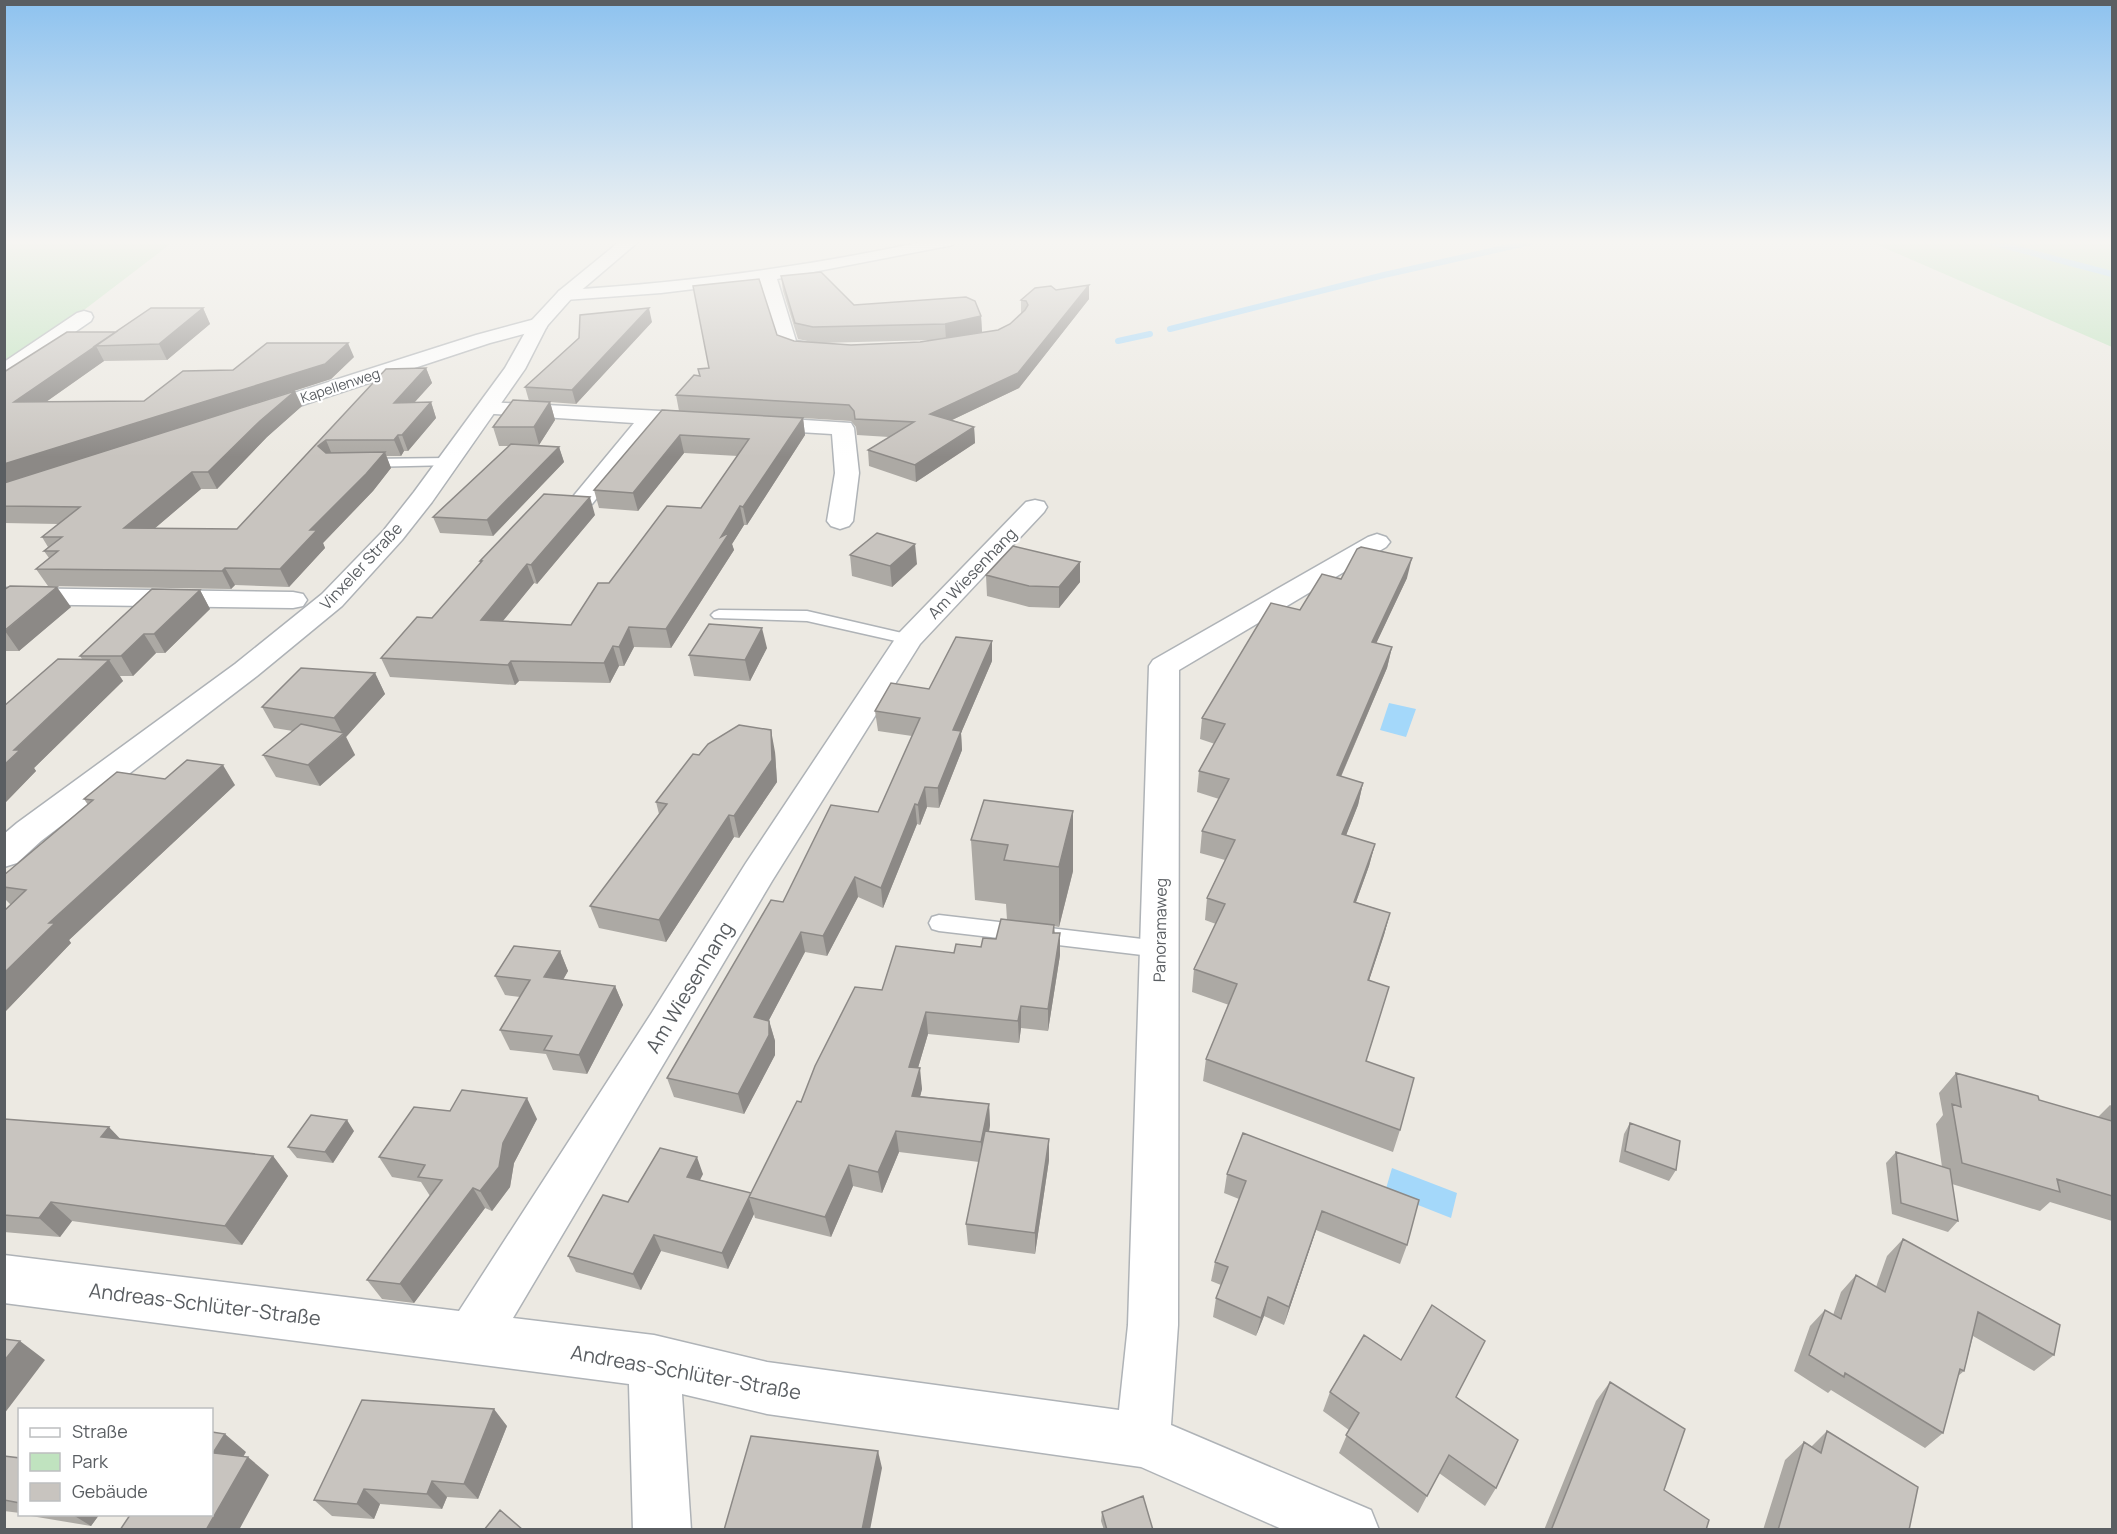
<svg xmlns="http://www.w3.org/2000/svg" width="2117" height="1534" viewBox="0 0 2117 1534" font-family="Manrope,sans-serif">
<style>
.green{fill:#c0e3bf}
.water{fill:#a4d8fa}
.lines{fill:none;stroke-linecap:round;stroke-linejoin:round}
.stream{stroke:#a4d8fa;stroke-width:6}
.lane-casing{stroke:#afb3b7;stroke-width:3}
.street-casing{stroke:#afb3b7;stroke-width:3}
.secondary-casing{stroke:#aeb2b6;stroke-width:3}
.lane{fill:#fff;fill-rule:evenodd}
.street{fill:#fff;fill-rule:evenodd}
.secondary{fill:#fff;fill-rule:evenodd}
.wall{fill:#aca9a4;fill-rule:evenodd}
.shaded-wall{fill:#8c8986}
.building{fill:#c8c4bf;stroke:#8c8986;stroke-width:1.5}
.labels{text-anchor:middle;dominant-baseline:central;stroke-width:4.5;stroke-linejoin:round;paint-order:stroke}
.far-street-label{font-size:14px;fill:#5a5e62;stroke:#fff}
.street-label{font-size:16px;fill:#5a5e62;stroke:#fff}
.near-street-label{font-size:20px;fill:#5a5e62;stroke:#fff}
</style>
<rect width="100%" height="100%" fill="#ece9e2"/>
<path class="green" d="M5,242H173L84,310L5,361Z
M1871,242H2112V347Z"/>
<path class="water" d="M1389,703L1416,709L1406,737L1380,730Z
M1392,1168L1457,1193L1451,1218L1385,1192Z"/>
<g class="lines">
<path class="stream" d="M1991,242L2112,274
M1170,329L1384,275L1531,242
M1118,341L1150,334"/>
<defs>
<path id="lane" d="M448,458L453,459L454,462L453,465L366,467L360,463L366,459Z
M719,610L807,611L915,636L917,639L909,644L807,621L714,618L711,615L714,612Z
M939,915L1159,941L1166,943L1170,949L1166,955L1159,957L939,931L932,929L929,923L932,917Z"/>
<path id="street" d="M922,242H955L953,245L777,279L796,341L832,346L835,350L832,354C815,358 795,357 780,348L760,281L661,293L565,300L559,299L556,295L559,291L565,290C685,283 804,267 922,242Z
M84,311L91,313L93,317L91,321L11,376L4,378V362L77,313Z
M539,318L546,320L548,324L546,328L490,343L263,418L255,420L247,418L244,413L247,408L476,335Z
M488,402L699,413L707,415L710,420L707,425L699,427L657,424L592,504L583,506L574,504L571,499L634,423L480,413L477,408L480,403Z
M759,417L851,423L854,428L859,473L853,521L849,526L840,529L831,526L827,521L835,473L832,434L751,429L748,424L751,419Z
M1035,500L1044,502L1047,507L1044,512L920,644L772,881L513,1318L654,1335L767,1362L1119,1410L1128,1325L1149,666L1153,660L1368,537L1377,534L1386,537L1390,542L1386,547L1179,670L1178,1325L1171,1425L1371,1510L1379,1530H1284L1141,1467L767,1414L682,1394L691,1530H633L629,1384L4,1303V1255L459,1311L651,1014L746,863L899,633L1026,502Z
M4,588L293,592L303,594L307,600L303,606L293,608L4,604Z"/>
<path id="secondary" d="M619,242H638L571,299L547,326L525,369L432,502L402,540L342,606L257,676L41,841L17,863L4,867V834L17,823L235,664L322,594L384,530L414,492L505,368L532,320L559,291Z"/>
</defs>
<use href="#lane" class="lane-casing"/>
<use href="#street" class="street-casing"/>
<use href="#secondary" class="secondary-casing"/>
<use href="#lane" class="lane"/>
<use href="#street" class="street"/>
<use href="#secondary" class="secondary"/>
</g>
<path class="wall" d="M781,276L854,305L981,316L982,332L969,335L998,330L1010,324L1021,314V300L1056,290L1089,285V299L1019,388L952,420L974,427L975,443L916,482L869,466L868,450L889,437L857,435L856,427L851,421L803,418L805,435L747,525H744L732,544L734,550L671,648L634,647L624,666H619L610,683L519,681L515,685L390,677L381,658L432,618L481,563L480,561L595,515L537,584L534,583L503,621L571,625L609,583L701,508L738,456L684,453L638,511L599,508L594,490L679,411L676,395L709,368L777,335L794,341L812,342L798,339L783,291ZM933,340L920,342L851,345L820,343Z
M203,308L210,324L167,360L104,361L46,402L144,401L233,370L354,357L331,379L240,408L302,406L267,437L217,489H201L154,529H237L386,369L426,368L432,383L415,402H431L436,418L408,451H404L401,456H386L391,468L373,491L323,543L325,548L289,587L235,585L231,589L48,586L36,569L49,558L44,551L48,547L42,537L58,524L4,523V372L116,332Z
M652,322L576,404L550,402L555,420L539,445H531L559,447L564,462L493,536L440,533L433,517L509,446H499L493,427L529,401L525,387Z
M850,555L917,564L892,587L852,576Z
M1080,562V582L1059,608L1029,607L987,596L986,575Z
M1407,578L1376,643L1392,647L1387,668L1341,777L1363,783L1358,805L1346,835L1375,844L1369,866L1356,902L1390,913L1384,935L1369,980L1389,987L1366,1061L1400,1130L1393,1152L1203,1081L1206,1059L1229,1005L1192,992L1194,969L1216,924L1205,920L1207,898L1225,860L1200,853L1202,831L1219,799L1197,792L1199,771L1215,744L1200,739L1202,718L1300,610L1341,579Z
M4,590L71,607L19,651H4Z
M200,590L210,609L165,653H156L133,676H120L123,681L34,768L36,771L4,804L82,659L80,656Z
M767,648L750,681L694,676L689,655Z
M992,661L961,733L962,750L939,808L927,807L920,825L917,824L883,908L858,897L827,956L805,952L769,1020L775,1041V1055L744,1114L674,1097L667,1078L783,902L878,812L912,736L878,731L875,711L929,689Z
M375,673L385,694L346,737L355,755L320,786L276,777L263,755L293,731L274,728L262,707Z
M775,752L777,782L739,838L734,837L666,942L599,928L590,906L659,814L656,802L699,755Z
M165,779L235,785L69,940L71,943L4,1013V911L11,905L4,898V875L88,805L84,799Z
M1073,811V871L1059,927L1054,926L1055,933H1060V955L1048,1031L1021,1028L1019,1043L928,1034L918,1068L922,1089L920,1096L989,1104L990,1125L989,1132L1049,1139V1160L1035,1254L968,1245L966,1224L979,1162L899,1152L882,1193L853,1186L831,1237L755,1218L754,1214L728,1269L661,1251L641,1290L576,1272L568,1256L628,1202L703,1174L700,1180L751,1193L801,1102L882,990L954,953L981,947L996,939L1007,920L1006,904L975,900L971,840Z
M560,951L568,971L563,980L615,986L623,1005L587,1074L553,1070L546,1054L510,1050L500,1030L520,997L505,995L495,976Z
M1956,1073L2039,1100L2098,1117L2110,1105L2112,1106V1221L2050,1202L2040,1211L1952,1184L1958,1221L1948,1232L1892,1214L1886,1163L1896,1152L1942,1167L1936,1124L1943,1115L1939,1093Z
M450,1111L537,1119L514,1163L510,1187L492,1211L485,1208L414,1303L382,1299L367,1280L430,1196L421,1182L392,1177L379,1157Z
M4,1119L121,1140L273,1156L288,1176L242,1245L72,1221L60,1237L4,1232Z
M1630,1123L1676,1170L1669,1181L1619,1162L1624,1134Z
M354,1131L333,1163L297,1158L288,1147Z
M1227,1174L1407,1245L1400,1264L1316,1230L1284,1325L1264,1316L1256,1336L1213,1317L1216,1298L1221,1285L1211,1281L1215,1262L1239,1199L1224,1193Z
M1903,1239L2054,1355L2034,1371L1973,1336L1964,1371L1958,1376L1943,1433L1925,1448L1831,1390L1828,1393L1794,1371L1810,1326L1825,1310L1833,1315L1841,1292L1856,1275L1876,1287L1887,1256Z
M1401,1360L1456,1397L1496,1488L1485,1506L1439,1473L1418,1513L1339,1453L1349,1430L1323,1411L1330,1392Z
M1610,1382L1664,1490L1706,1530H1544L1596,1401Z
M507,1426L478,1499L447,1497L442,1509L380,1504L374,1519L332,1516L314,1500Z
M1827,1431L1909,1530H1763L1785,1460L1804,1442L1811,1447Z
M4,1456L20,1458V1513L4,1511Z
M1102,1512L1153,1530H1104L1101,1521Z
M25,1515H99L91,1526Z"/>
<path class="shaded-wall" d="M1089,285V299L1019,388L931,430L930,414Z
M203,308L210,324L167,360L159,344Z
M649,308L652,322L576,404L572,390Z
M981,316L982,332L946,340L945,324Z
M348,343L354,357L331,379L4,484V464Z
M96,346L104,361L23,418L14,402Z
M426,368L432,383L400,418L394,403Z
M295,391L302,406L267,437L217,489L208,472L260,421Z
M431,402L436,418L408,451L402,435Z
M550,402L555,420L539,445L534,427Z
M803,418L805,435L747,525L743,507Z
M974,427L975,443L916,482L915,465Z
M398,435L404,451L401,456L394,440Z
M680,435L684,453L638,511L633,493Z
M326,440L333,457L325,462L318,446Z
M559,447L564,462L493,536L487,520Z
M385,452L391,468L373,491L323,543L325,548L289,587L280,569L310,530Z
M192,472L201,489L134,546L124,528Z
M590,497L595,515L537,584L531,565Z
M740,506L744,525L732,544L734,550L671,648L666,629Z
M915,544L917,564L892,587L890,566Z
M1412,558L1407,578L1367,663L1372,642Z
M1080,562V582L1059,608V587Z
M527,564L534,583L488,639L481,620Z
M225,568L235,585L231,589L222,571Z
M57,587L71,607L19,651L5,631Z
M200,590L210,609L165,653L154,634Z
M629,627L634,647L624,666L619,647Z
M762,628L767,648L750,681L745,660Z
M144,634L156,653L133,676L121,656Z
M992,641V661L961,733L962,750L939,808L938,788L953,730Z
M613,646L619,666L610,683L604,663Z
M1392,647L1387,668L1332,797L1337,775Z
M109,660L123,681L34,768L36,771L4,804V765L14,750Z
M511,661L519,681L515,685L508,665Z
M375,673L385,694L346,737L355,755L320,786L308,765L343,735L334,718Z
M771,730L775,752L777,782L739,838L734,816Z
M223,765L235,785L69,940L71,943L4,1013V973L49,923Z
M1363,783L1358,805L1338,856L1342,834Z
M925,787L927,807L920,825L918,805Z
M915,804L917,824L883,908L881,888Z
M1073,811V871L1059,927V867Z
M729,815L734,837L666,942L659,920Z
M1375,844L1369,866L1348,924L1354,902Z
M855,877L858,897L827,956L823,936Z
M1390,913L1384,935L1362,1002L1368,980Z
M801,932L805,952L760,1037L754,1017Z
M1060,933V955L1048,1031V1009Z
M560,951L568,971L553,997L544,977Z
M615,986L623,1005L587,1074L579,1055Z
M1021,1006V1028L1019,1043L1018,1021Z
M926,1012L928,1034L912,1088L909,1067Z
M769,1021L775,1041V1055L744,1114L738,1094Z
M920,1068L922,1089L915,1117L912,1096Z
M527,1098L537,1119L514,1163L510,1187L492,1211L480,1191L503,1143Z
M989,1104L990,1125L983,1163L981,1142Z
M347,1120L354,1131L333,1163L325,1152Z
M109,1127L127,1146L101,1137Z
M896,1131L899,1152L882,1193L878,1172Z
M1049,1139V1160L1035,1254V1233Z
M273,1156L288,1176L242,1245L225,1226Z
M697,1157L703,1174L693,1193L687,1177Z
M849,1165L853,1186L831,1237L825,1217Z
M473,1188L485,1208L414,1303L400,1284Z
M749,1198L754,1214L728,1269L722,1253Z
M51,1202L72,1221L60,1237L39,1218Z
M1322,1211L1316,1230L1284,1325L1289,1307Z
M654,1235L661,1251L641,1290L633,1274Z
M1268,1297L1264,1316L1256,1336L1261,1318Z
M20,1341L45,1360L4,1414V1361Z
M494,1409L507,1426L478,1499L464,1484Z
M225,1434L246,1452L235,1471L213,1453Z
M878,1451L882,1468L870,1530H862Z
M248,1457L269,1475L239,1530H206Z
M432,1481L447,1497L442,1509L427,1494Z
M364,1489L380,1504L374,1519L357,1504Z
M73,1515H99L91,1526Z"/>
<path class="building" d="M821,272L854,305L966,297L975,301L981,316L945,324L813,327L795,323L781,276Z
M759,279L777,335L794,341L851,345L920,342L998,330L1010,324L1025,310L1028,305L1026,301L1021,300L1035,288L1051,286L1056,290L1089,285L1018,373L930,414L974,427L915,465L868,450L914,422L855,419L854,411L849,405L676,395L694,375L700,376L698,369L709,368L693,286Z
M151,308H203L159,344L95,346Z
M649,308L572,390L525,387L579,338L580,315Z
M67,332H116L14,402L144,401L183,371L233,370L267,343H348L325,364L4,464V372Z
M426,368L394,403L431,402L402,435H398L394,440H326L318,446L326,453L385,452L366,474L310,530H317L280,569L225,568L222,571L36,569L58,551H44L62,537H42L80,507L4,506V483L295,391L260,421L208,472H192L124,528L237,529L386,369Z
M513,400L550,402L534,427H493Z
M662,410L803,418L743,507L740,506L721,537L730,532L666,629L629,627L619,647L613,646L604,663L511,661L508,665L381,658L417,617L432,618L482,561H480L544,494L590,497L531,565L527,564L481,620L571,625L598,583H609L667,506L701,508L749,439L680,435L633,493L594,490Z
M511,444L559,447L487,520L433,517Z
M877,533L915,544L890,566L850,555Z
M1013,546L1080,562L1059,587L1029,586L986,575Z
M1361,547L1412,558L1372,642L1392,647L1337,775L1363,783L1342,834L1375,844L1354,902L1390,913L1368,980L1389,987L1366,1061L1414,1078L1400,1130L1206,1059L1237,984L1194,969L1225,904L1207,898L1235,840L1202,831L1229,779L1199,771L1225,724L1202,718L1271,603L1300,610L1322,574L1341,579L1357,549Z
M10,586L57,587L4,631V590Z
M152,589L200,590L154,634H144L121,656H80Z
M709,624L762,628L745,660L689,655Z
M956,637L992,641L953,730L961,731L938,788L925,787L918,805L915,804L881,888L855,877L823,936L801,932L754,1017L769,1021V1035L738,1094L667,1078L771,900L783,902L831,805L878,812L920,718L875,711L891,683L929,689Z
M58,659L109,660L14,750H20L4,765V706Z
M301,668L375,673L334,718L262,707Z
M301,724L344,733L308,765L263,755Z
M739,725L771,730L772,760L734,816L729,815L659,920L590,906L667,804L656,802L693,754L699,755L708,744Z
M187,760L223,765L49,923H55L4,973V911L26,890L4,887V875L93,800L84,799L117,772L165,779Z
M984,800L1073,811L1059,867L1004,860L1008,845L971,840Z
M1001,919L1054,925L1053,933H1060L1048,1009L1021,1006L1018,1021L926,1012L909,1067L920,1068L912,1096L989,1104L981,1142L896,1131L878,1172L849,1165L825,1217L749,1197L797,1101L801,1102L815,1066L855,987L882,990L896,946L954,953L956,944L981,947L983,938L996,939Z
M514,946L560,951L544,977L615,986L579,1055L544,1050L552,1036L500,1030L530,980L495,976Z
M1956,1073L2038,1096L2039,1100L2112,1121V1196L2057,1179L2060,1192L1962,1163L1952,1104L1961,1107Z
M462,1090L527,1098L503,1143L499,1167L480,1191L473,1188L400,1284L367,1280L442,1180L418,1177L425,1165L379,1157L414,1107L450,1111Z
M311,1115L347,1120L325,1152L288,1147Z
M4,1119L109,1127L101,1137L273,1156L225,1226L51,1202L39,1218L4,1215Z
M1630,1123L1680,1141L1676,1170L1625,1151Z
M985,1131L1049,1139L1035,1233L966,1224Z
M1243,1133L1419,1200L1407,1245L1322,1211L1289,1307L1268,1297L1261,1318L1216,1298L1228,1267L1215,1262L1246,1181L1227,1174Z
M660,1148L697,1157L687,1177L751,1193L722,1253L654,1235L633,1274L568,1256L603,1195L628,1202Z
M1896,1152L1950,1169L1958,1221L1901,1203Z
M1903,1239L2060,1325L2054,1355L1978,1312L1964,1371L1960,1369L1943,1433L1845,1373L1844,1377L1809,1355L1825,1310L1841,1319L1856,1275L1885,1292Z
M1432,1305L1485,1341L1456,1397L1518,1440L1496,1488L1449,1455L1427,1496L1346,1435L1359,1413L1330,1392L1364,1335L1401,1360Z
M4,1339L20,1341L4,1361Z
M1610,1382L1685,1429L1664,1490L1709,1520L1706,1530H1554L1552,1528Z
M362,1400L494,1409L464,1484L432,1481L427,1494L364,1489L357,1504L314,1500Z
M1827,1431L1918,1487L1909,1530H1778L1804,1442L1821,1453Z
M212,1432L225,1434L213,1453L248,1457L206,1530H120L130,1515H212Z
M751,1436L878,1451L862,1530H724Z
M4,1456L20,1458V1503L4,1500Z
M1143,1496L1153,1530H1107L1102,1512Z
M500,1510L523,1530H484Z"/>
<linearGradient id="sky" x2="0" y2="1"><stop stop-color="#8dc2ef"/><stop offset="0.53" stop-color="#f6f5f2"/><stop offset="1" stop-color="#f6f5f2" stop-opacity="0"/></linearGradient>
<rect width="2117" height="457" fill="url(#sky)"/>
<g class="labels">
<g class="far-street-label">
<text transform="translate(340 385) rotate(-18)">Kapellenweg</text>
</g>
<g class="street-label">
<text transform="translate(361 566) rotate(-47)">Vinxeler Straße</text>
<text transform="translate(972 573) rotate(-46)">Am Wiesenhang</text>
<text transform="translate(1160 930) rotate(-89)">Panoramaweg</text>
</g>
<g class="near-street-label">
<text transform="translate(689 987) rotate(-59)">Am Wiesenhang</text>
<text transform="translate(205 1304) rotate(7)">Andreas-Schlüter-Straße</text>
<text transform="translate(686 1372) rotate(10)">Andreas-Schlüter-Straße</text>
</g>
</g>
<rect width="2117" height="1534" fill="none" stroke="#5a5e62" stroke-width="12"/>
<rect x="18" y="1408" width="195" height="108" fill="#ffffff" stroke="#bdbfc0" stroke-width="1.5"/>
<rect x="30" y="1428" width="30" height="9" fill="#ffffff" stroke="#bdbfc0" stroke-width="1.5"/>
<text x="72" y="1438" font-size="18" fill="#5a5e62">Straße</text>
<rect x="30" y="1453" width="30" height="18" fill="#c0e3bf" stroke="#bdbfc0" stroke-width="1.5"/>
<text x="72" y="1468" font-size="18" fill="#5a5e62">Park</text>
<rect x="30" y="1483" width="30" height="18" fill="#c8c4bf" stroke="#bdbfc0" stroke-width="1.5"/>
<text x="72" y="1498" font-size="18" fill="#5a5e62">Gebäude</text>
</svg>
